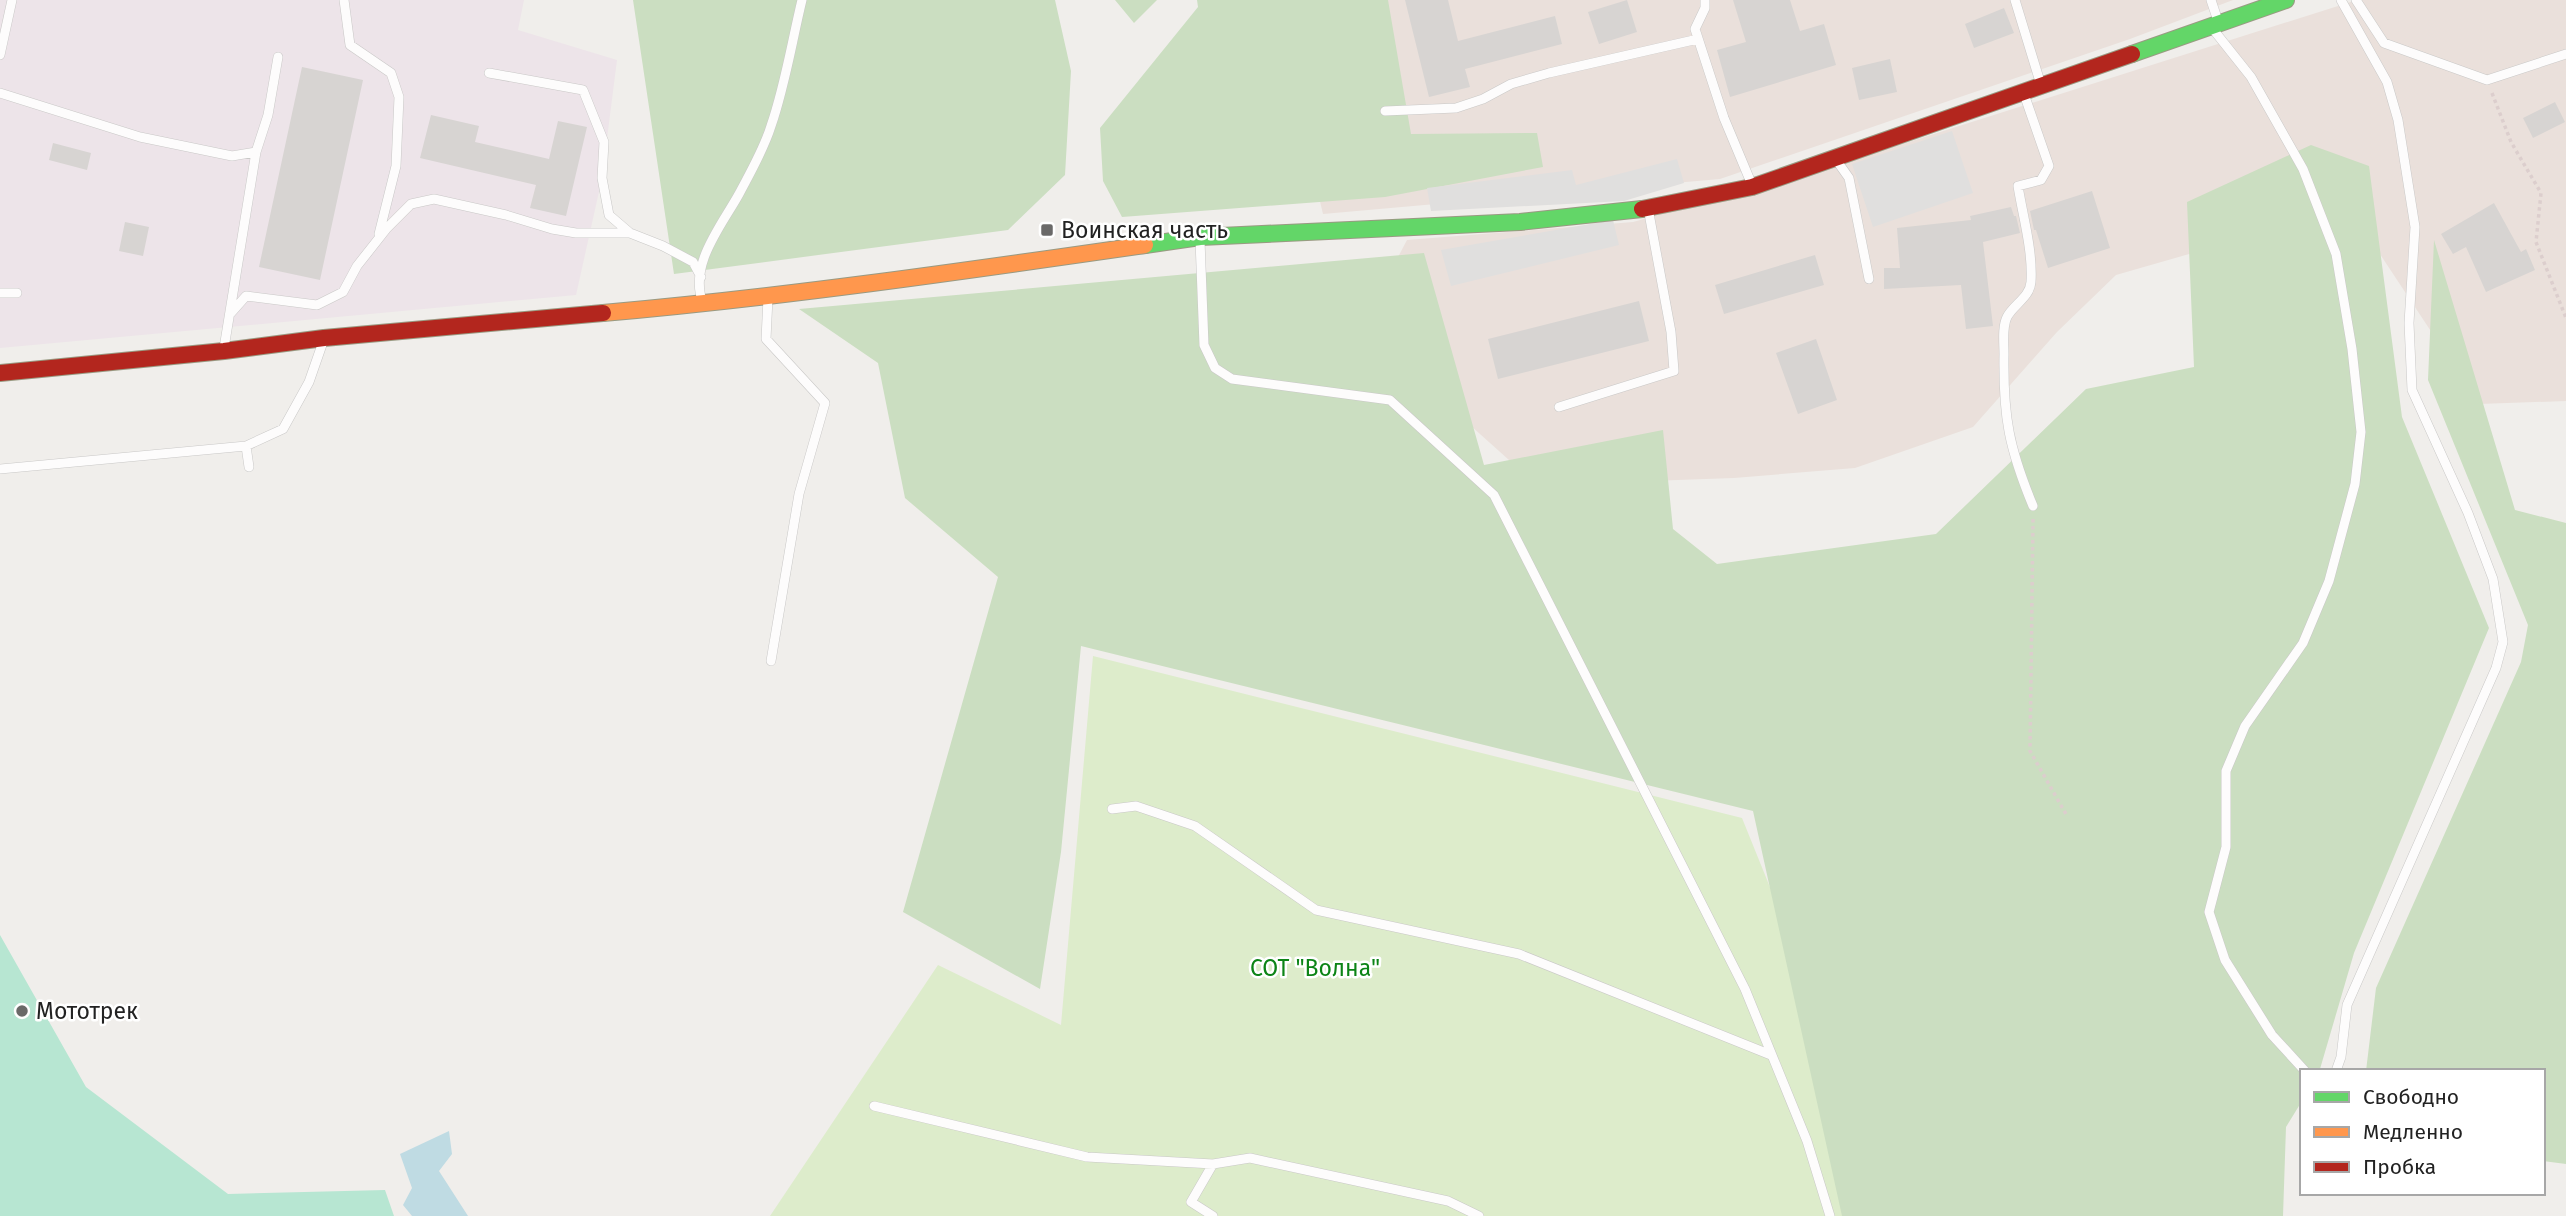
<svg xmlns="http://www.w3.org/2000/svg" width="2566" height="1216" viewBox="0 0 2566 1216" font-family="'Fira Sans',sans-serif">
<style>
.industrial{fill:#ede4e9}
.military{fill:#eae0db}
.grass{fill:#ddeccb}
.forest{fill:#cbdec1}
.pitch{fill:#b7e6d2}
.parking{fill:#e0dfde}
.water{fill:#bfdbe3}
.building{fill:#d7d4d2}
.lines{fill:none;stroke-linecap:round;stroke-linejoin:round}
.lane-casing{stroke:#c9c8c7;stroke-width:10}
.fast-casing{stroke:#999a82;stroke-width:18}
.slow-casing{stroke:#999a82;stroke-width:18}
.jam-casing{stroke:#999a82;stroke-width:18}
.path{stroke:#dccecd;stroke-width:3.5;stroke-dasharray:3.5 3.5;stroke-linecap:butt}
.lane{stroke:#fdfcfc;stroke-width:9}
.fast{stroke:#63d668;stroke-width:16}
.slow{stroke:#ff974d;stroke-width:16}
.jam{stroke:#b3261e;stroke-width:16}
.poi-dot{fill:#6a6968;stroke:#fff;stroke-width:2.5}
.labels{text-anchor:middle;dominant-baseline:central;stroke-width:5;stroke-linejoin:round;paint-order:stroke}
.poi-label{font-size:23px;fill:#222;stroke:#fff;text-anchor:start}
.park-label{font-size:23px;fill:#0c8416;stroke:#fff}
</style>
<rect width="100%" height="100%" fill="#f0eeeb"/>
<path class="industrial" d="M0,0H524L518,30L617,60L602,178L576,295L0,348Z"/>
<path class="military" d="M1272,0H2233L2130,39L1720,179L1323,214Z
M2357,0H2566V401L2479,404L2372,242L2332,213L2116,275L2057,332L1973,427L1855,468L1734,478L1537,485L1432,391L1376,299L1407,240L1633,222L1811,173Z"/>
<path class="grass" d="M1093,656L1742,818L1903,1216H770L938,965L1061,1025Z"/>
<path class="forest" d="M633,0H1055L1071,71L1065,175L1008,230L674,274Z
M1115,0H1157L1134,23Z
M1197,0H1388L1411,134L1537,133L1543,167L1385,197L1122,217L1103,181L1100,128L1198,7Z
M2311,145L2369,166L2402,417L2489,628L2354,953L2320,1069L2302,1071V1101L2286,1127L2283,1216H1842L1753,811L1081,646L1061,852L1040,989L903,912L998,577L905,498L878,363L799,309L1424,253L1484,465L1663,430L1673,529L1717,564L1936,534L2086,389L2194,367L2187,202Z
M2434,240L2515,510L2566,523V1164L2543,1161V1071H2366L2376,988L2521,662L2528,625L2428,380Z"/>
<path class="pitch" d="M0,935L86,1087L228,1194L385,1190L394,1216H0Z"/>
<path class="parking" d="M1952,131L1973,193L1873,227L1852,164Z
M1677,159L1684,183L1624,201L1431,211L1427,188L1572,170L1576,185Z
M1613,220L1619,245L1451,286L1441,250Z"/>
<path class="water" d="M449,1131L452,1154L439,1171L468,1216H412L403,1205L412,1188L400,1154Z"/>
<path class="building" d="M1405,0H1448L1458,41L1555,16L1562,44L1465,69L1470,87L1429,97Z
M1627,0L1637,32L1599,44L1588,12Z
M1733,0H1790L1800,31L1824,24L1836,65L1730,97L1717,50L1746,42Z
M2004,8L2014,33L1974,48L1965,24Z
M1890,59L1897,92L1859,100L1852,68Z
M302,67L363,80L320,280L259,267Z
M2555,102L2565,122L2533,138L2523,118Z
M431,115L479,126L475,142L549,159L558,121L587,127L566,216L530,208L536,185L420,158Z
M53,143L91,153L87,170L49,160Z
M2092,191L2110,248L2048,268L2036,230H2034L2030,211Z
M2494,203L2521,252L2526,249L2535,270L2486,292L2466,247L2453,254L2441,234Z
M2011,207L2014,216H2016L2020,233L1983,242L1993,326L1966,329L1961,285L1884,289V268H1900L1897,228L1971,220L1970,216Z
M125,222L149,227L143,256L119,251Z
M1815,255L1824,285L1724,314L1715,285Z
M1639,301L1649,341L1498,379L1488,339Z
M1816,339L1837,400L1798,414L1776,353Z"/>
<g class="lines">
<defs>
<path id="lane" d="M344,0L350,45L391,73L399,97L396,166L379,234
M1705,0V8L1695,29L1724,118L1752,185
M2015,0L2041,85
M2211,0L2218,21
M2356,0L2384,43L2487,80L2566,54
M2212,28L2251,77L2303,169L2336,254L2352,349L2361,432L2355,484L2329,581L2303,643L2245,726L2226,771V847L2209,912L2225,960L2272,1035L2305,1071
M0,55L12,0
M489,73L583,90L604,142L602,178L609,215L630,233L663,246L693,262L701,277
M0,93L140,137L232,156L256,152
M2024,94L2049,166L2041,180L2018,186C2023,217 2033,251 2031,282C2030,297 2013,305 2007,317C2002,327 2004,343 2004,354C2003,417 2009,448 2033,506
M1385,111L1456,108L1483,99L1511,84L1549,73L1698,39
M1837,161L1849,178L1869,279
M1200,240L1204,345L1215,368L1232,379L1390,400L1494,495L1745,989L1807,1141L1830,1216
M0,293H17
M768,298L766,339L825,403L799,494L771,661
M703,303C688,265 722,225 739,194C750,173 764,149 771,126C785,86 792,41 802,0
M230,314L246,296L317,305L343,292L357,266L387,228L411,204L434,199L506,215L552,229L576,233H630
M224,348L256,152L268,115L278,57
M1559,407L1674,371L1671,332L1648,208
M246,446L249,467
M0,469L246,446L283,429L309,382L324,339
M1112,809L1136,806L1195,826L1316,910L1519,954L1771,1055
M2336,1071L2341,1057L2347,1005L2496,668L2503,642L2493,579L2468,513L2412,390L2409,323L2415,227L2398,120L2387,82L2341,0
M874,1106L1087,1157L1213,1164L1250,1158L1448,1201L1479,1216
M1213,1164L1191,1202L1213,1216"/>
<path id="fast" d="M2132,54L2286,0
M1145,245L1200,237L1520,222L1642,209"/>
<path id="slow" d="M603,313C784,297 964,271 1145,245"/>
<path id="jam" d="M1642,209L1752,187L2132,54
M0,373L224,351L324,338L603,313"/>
</defs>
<use href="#lane" class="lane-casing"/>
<use href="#fast" class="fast-casing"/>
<use href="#slow" class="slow-casing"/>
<use href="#jam" class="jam-casing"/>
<path class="path" d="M2492,93L2511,142L2541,193L2536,242L2566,318
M2033,519L2030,751L2067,816"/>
<use href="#lane" class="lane"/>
<use href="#fast" class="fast"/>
<use href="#slow" class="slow"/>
<use href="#jam" class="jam"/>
</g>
<g class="poi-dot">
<rect x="1040" y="223" width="14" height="14" rx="3.5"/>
<circle cx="22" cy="1011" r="7"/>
</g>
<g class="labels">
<g class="poi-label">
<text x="1061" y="230">Воинская часть</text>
<text x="36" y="1011">Мототрек</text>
</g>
<g class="park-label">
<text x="1315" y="968">СОТ "Волна"</text>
</g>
</g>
<rect x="2300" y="1069" width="245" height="126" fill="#ffffff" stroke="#a7a7a7" stroke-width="2"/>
<rect x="2314" y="1092" width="35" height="10" fill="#63d668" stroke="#a7a7a7" stroke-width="2"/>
<text x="2363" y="1104" font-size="21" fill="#222222">Свободно</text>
<rect x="2314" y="1127" width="35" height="10" fill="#ff974d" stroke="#a7a7a7" stroke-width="2"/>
<text x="2363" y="1139" font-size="21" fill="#222222">Медленно</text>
<rect x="2314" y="1162" width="35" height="10" fill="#b3261e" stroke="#a7a7a7" stroke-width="2"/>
<text x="2363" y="1174" font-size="21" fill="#222222">Пробка</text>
</svg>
